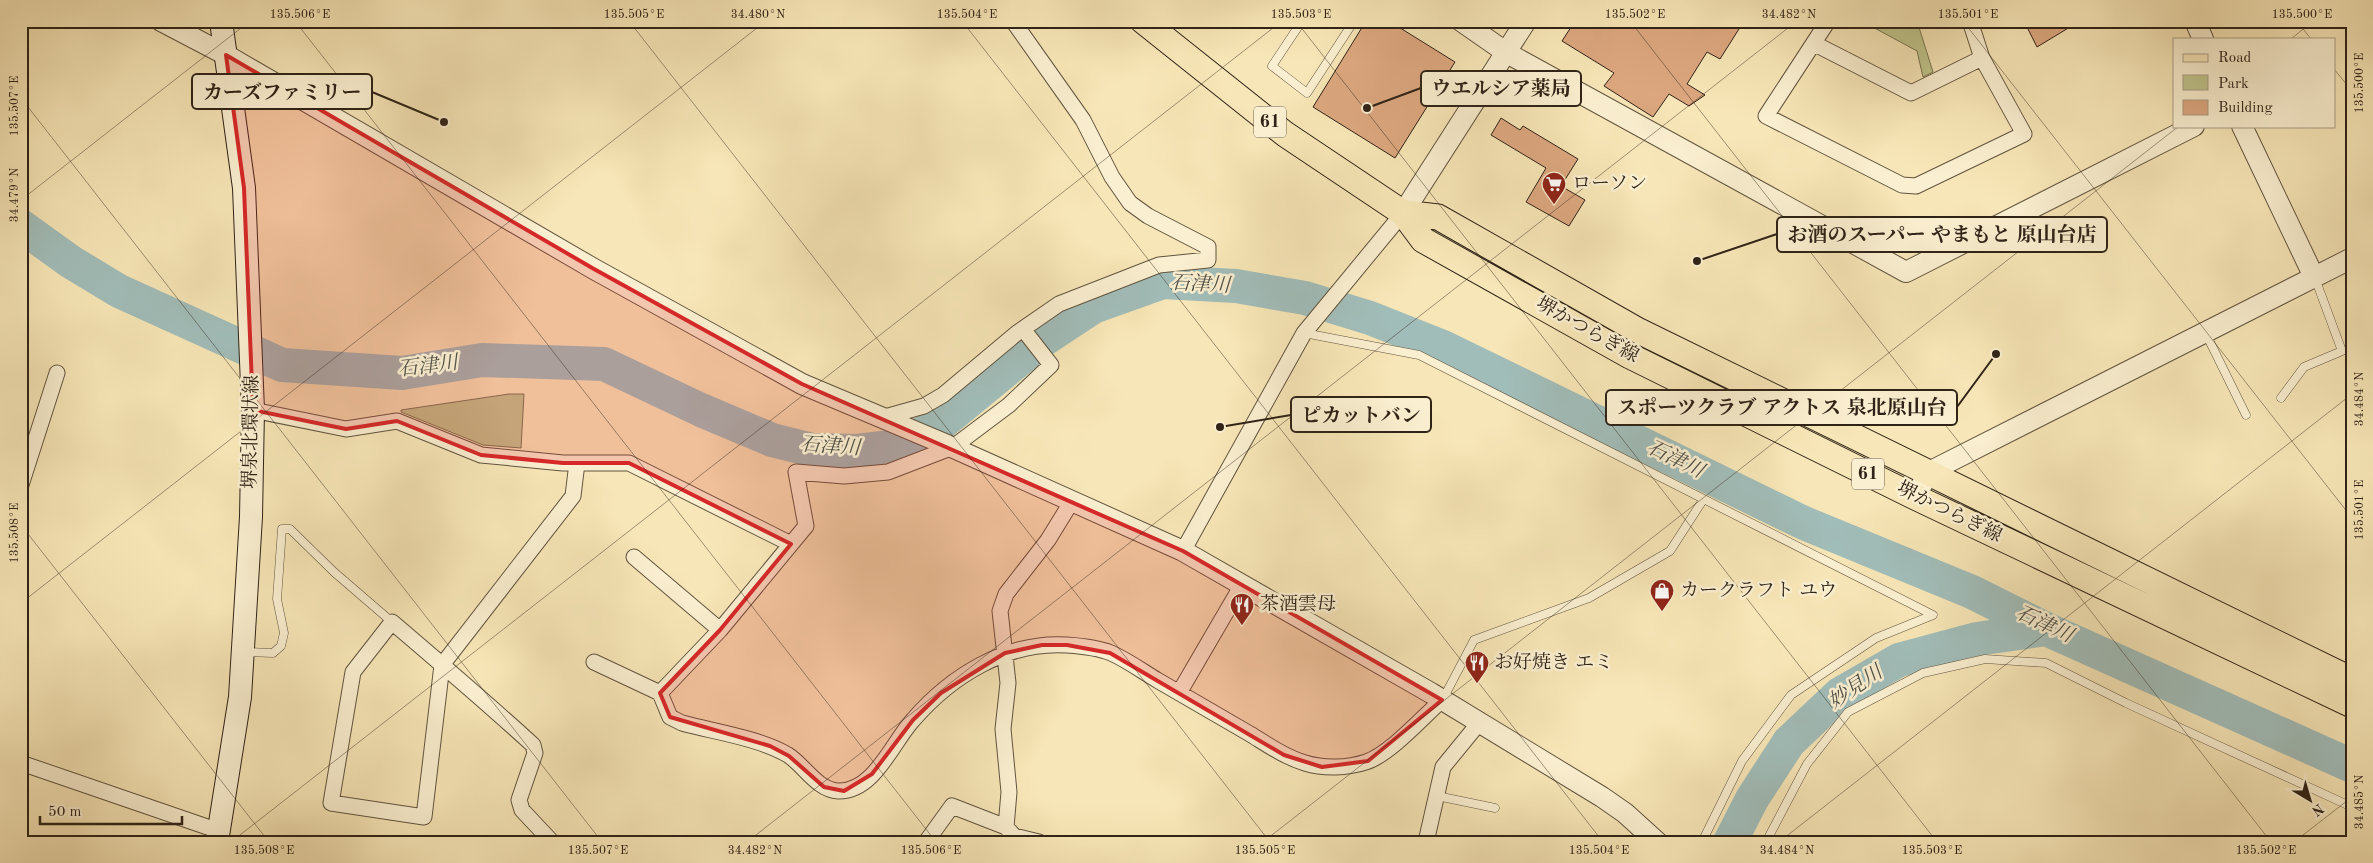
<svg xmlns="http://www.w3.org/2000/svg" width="2373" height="863" viewBox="0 0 2373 863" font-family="'Old Standard TT','Noto Serif JP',serif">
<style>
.green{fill:#c0c48c;stroke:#787452}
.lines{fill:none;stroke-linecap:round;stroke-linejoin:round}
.river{stroke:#a1bdb9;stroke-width:34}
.building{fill:#dca77f;stroke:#2f2317}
.service-casing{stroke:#61543f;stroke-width:9}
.minor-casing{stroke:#61543f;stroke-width:17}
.tertiary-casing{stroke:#61543f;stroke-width:22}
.secondary-casing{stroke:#2f2317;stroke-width:24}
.primary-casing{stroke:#2f2317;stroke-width:27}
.service{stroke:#faefd0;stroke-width:8}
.minor{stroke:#faefd0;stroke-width:15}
.tertiary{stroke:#faefd0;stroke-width:20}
.secondary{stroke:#faefd0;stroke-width:22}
.primary{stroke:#f7e6b7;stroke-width:25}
.marked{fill:#d62828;fill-opacity:0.2;stroke:#d62828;stroke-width:4;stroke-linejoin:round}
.ticks{fill:none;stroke:#2f2317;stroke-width:1;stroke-opacity:0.45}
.labels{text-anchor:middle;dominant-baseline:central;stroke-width:5;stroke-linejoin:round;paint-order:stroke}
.shield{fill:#faefd0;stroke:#6c604e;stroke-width:1}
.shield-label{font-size:18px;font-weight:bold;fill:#2f2317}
.poi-label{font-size:19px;fill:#2f2317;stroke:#faefd0;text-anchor:start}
.street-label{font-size:19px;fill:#2f2317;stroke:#faefd0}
.water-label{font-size:20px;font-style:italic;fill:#515148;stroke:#faefd0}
.leader{fill:none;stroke:#2f2317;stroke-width:2}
.callout-dot{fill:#2f2317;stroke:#faefd0;stroke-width:2}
.callout{fill:#faefd0;stroke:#2f2317;stroke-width:2}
.callout-label{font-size:20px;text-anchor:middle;font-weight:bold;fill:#2f2317}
.neatline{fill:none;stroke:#2f2317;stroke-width:2}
.ticks-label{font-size:12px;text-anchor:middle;fill:#2f2317}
</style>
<rect width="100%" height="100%" fill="#f7e6b7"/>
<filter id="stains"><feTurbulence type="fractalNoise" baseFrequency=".004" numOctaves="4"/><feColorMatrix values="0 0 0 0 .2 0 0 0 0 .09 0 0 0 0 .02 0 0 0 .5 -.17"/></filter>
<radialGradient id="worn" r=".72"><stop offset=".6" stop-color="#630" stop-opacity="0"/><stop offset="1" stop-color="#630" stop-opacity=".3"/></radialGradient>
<path class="green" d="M1871,21H1917L1933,72L1923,77L1917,51L1869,25Z
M509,394H524L521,448L483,445L401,412V410Z"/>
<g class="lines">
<path class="river" d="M21,226L71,262L119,291L282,365L402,373L482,360L604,364L701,410L772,440L812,450L857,451L891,447L938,426L1043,340L1093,307L1163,282L1236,286L1305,298L1370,318L1443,347L1804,523L1972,592L2046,629L2352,766
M1730,842L1752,799L1789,742L1840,694L1899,660L1977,639L2046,629"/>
</g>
<path class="building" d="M1366,21H1389L1455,62L1395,158L1313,107Z
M1575,21H1744L1720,59L1707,52L1687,84L1705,95L1689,106L1669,94L1653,117L1604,86L1614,73L1562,41Z
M2024,21H2080L2037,47Z
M1501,118L1520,130L1523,126L1578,159L1561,186L1585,200L1569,226L1526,202L1546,168L1491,135Z"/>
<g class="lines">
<defs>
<path id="service" d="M1302,21L1272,66L1307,93L1354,21
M1304,333L1419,355L1933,615L1876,638L1791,695L1742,761L1702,842
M2206,334L2246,415
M2281,398L2304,367L2342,351L2315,278
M244,652L273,653L281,646L284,633L277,599L282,529H290L334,572L392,622
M1443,699L1474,640L1589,598L1670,551L1703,500
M1437,796L1495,808
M1766,842L1807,764L1848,712L1923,673L1985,659L2046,663L2126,703L2352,807"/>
<path id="minor" d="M1828,21L1766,116L1902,185L1916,186L2024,134L1982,58L1970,21
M1815,44L1911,93L1982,58
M1023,329L1051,365L1009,405L953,447L888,472L844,476L796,472L806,526L720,630L660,693L670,717L682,723C715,732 759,738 788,755C804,765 817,790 838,791C874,792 892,743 913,720C951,676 1007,641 1067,645C1081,646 1099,648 1111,653C1127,660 1142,671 1157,680C1188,698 1219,716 1250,734C1268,745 1285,757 1305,763C1324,769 1348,768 1366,762C1390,754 1423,717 1442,700
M253,410L346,429L397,421L481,455L563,463H629L791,544
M885,417L924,406L943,395L1017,333L1059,304L1159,265L1208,260V247L1148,216L1130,203L1112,177L1083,120L1013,21
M21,485L57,373
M1183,551L1304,333L1403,213
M634,557L720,630
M594,662L660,693
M1179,693L1242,585
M21,763L219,831
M1006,827L1009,792L1003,729L1008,683L1000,611L1006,594L1048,540L1072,501
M552,842L522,810L519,800L535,753L533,745C487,703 439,662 392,622L353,672L331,803L424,817L442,665L573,496L577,463
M926,842L952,806L1006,827L1014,836L1039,842
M1426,842L1443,767L1479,723"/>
<path id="tertiary" d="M161,21L226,55L594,269L802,384L947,445L1183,551L1431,693L1602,797L1625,813L1657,842
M1461,21L1507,53L1906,272L2194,126
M2195,21L2203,39
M2242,126L2314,277
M1403,213L1526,21
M1915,497L1929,472L2352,258"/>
<path id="secondary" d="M217,842L240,697L251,517L253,410L244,188L221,21"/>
<path id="primary" d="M1143,21L1285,134L1403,213L1423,240L1630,356L1915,497L2352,705
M1403,213L1438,217L1639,331L2352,680"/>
</defs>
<use href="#service" class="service-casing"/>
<use href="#minor" class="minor-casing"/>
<use href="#tertiary" class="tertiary-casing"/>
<use href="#secondary" class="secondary-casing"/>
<use href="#primary" class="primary-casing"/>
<use href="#service" class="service"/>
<use href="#minor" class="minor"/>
<use href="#tertiary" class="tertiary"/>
<use href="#secondary" class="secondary"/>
<use href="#primary" class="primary"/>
</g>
<path class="marked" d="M226,55L594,269L802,384L1183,551L1442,700L1368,761L1322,767L1284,755L1110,653L1067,645H1042L1005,653L941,693L913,720L872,774L844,791L824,787L789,756L770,746L670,717L660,693L720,630L791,544L629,463H563L481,455L397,421L346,429L253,410L244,188Z"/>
<path class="ticks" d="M295,21L936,842M629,21L1270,842M962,21L1603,842M1296,21L1937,842M1630,21L2271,842M1963,21L2352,518M2297,21L2311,39M2291,39L2313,21M2334,69L2352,91M21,98L602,842M21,200L250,21M21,525L269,842M21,603L766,21M231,842L1282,21M747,842L1797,21M1263,842L2179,126M1779,842L2352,394M2294,842L2352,797"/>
<defs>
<symbol id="supermarket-pin" viewBox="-11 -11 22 30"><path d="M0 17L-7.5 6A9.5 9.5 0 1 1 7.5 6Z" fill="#8f2418" stroke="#faefd0"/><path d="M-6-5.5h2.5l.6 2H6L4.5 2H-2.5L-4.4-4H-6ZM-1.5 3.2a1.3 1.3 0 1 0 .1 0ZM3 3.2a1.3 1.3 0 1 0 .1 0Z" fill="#fff"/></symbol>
<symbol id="shop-pin" viewBox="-11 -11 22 30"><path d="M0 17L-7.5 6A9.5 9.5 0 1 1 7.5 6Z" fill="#8f2418" stroke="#faefd0"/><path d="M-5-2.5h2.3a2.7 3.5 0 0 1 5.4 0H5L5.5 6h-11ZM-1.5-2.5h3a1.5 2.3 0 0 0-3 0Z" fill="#fff"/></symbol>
<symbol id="restaurant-pin" viewBox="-11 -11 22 30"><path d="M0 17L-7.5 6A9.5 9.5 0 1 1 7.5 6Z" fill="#8f2418" stroke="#faefd0"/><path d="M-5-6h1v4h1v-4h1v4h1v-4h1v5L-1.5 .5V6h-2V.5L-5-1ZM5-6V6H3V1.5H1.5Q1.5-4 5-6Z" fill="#fff"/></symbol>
</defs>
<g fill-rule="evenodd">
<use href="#supermarket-pin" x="1540" y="170" width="28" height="38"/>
<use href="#shop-pin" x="1648" y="577" width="28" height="38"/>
<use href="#restaurant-pin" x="1228" y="591" width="28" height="38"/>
<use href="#restaurant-pin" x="1463" y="649" width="28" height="38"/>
</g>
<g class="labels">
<g class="shield">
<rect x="1254" y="106.5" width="32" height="31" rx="4"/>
<rect x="1852" y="458.5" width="32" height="31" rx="4"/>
</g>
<g class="shield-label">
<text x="1270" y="122">61</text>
<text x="1868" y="474">61</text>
</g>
<g class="poi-label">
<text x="1572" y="184">ローソン</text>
<text x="1680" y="591">カークラフト ユウ</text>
<text x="1260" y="605">茶酒雲母</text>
<text x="1494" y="663">お好焼き エミ</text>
</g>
<g class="street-label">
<text transform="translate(1587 331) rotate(29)">堺かつらぎ線</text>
<text transform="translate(252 432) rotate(-89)">堺泉北環状線</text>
<text transform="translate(1949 513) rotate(26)">堺かつらぎ線</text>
</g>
<g class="water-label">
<text transform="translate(1200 285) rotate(3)">石津川</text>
<text transform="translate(428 367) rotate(-7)">石津川</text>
<text transform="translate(830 447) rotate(4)">石津川</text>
<text transform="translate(1675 460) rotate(26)">石津川</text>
<text transform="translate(2044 625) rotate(25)">石津川</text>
<text transform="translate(1856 688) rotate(-34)">妙見川</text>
</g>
</g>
<path class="leader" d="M1367 108L1421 88M444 122L372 92M1697 261L1777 234M1996 354L1957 407M1220 427L1291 415"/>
<g class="callout-dot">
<circle cx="1367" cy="108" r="5"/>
<circle cx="444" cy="122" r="5"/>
<circle cx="1697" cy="261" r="5"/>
<circle cx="1996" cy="354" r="5"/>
<circle cx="1220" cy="427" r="5"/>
</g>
<g class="callout">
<rect x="1421" y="71" width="160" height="35" rx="5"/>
<rect x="192" y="74" width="180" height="35" rx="5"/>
<rect x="1777" y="217" width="330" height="35" rx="5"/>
<rect x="1606" y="390" width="351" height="35" rx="5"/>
<rect x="1291" y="397" width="140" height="35" rx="5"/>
</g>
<g class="callout-label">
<text x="1501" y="95">ウエルシア薬局</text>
<text x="282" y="99">カーズファミリー</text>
<text x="1942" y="241">お酒のスーパー やまもと 原山台店</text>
<text x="1782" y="414">スポーツクラブ アクトス 泉北原山台</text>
<text x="1361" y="422">ピカットバン</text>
</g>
<rect width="2373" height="863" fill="none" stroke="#f7e6b7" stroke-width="55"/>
<rect x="2173" y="38" width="162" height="90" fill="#faefd0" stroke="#a99d86"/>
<rect x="2183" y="54" width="25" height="8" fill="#f7e6b7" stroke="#a99d86"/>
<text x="2218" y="62" font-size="15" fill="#2f2317">Road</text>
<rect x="2183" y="75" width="25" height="15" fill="#c0c48c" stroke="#a99d86"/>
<text x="2218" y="88" font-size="15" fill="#2f2317">Park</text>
<rect x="2183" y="100" width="25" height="15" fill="#dca77f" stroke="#a99d86"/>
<text x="2218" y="112" font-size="15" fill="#2f2317">Building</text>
<g transform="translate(2310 800) rotate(142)" stroke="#faefd0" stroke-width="4" paint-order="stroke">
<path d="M0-4L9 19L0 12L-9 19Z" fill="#2f2317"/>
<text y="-8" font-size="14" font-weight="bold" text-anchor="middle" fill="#2f2317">N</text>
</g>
<path d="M40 816v8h142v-8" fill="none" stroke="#2f2317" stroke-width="2.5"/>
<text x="48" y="816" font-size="15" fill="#2f2317" stroke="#faefd0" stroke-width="4" paint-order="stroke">50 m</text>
<rect x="28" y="28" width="2318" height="808" class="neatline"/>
<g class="ticks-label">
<text x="300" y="18">135.506°E</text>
<text x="634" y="18">135.505°E</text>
<text x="758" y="18">34.480°N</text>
<text x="967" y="18">135.504°E</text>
<text x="1301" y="18">135.503°E</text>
<text x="1635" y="18">135.502°E</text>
<text x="1789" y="18">34.482°N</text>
<text x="1968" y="18">135.501°E</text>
<text x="2302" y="18">135.500°E</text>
<text transform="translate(2359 83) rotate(-90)" y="4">135.500°E</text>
<text transform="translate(14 106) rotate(-90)" y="4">135.507°E</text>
<text transform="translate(14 195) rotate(-90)" y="4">34.479°N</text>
<text transform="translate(2359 399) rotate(-90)" y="4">34.484°N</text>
<text transform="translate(2359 510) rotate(-90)" y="4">135.501°E</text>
<text transform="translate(14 533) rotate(-90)" y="4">135.508°E</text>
<text transform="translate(2359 802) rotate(-90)" y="4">34.485°N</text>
<text x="264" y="854">135.508°E</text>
<text x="598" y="854">135.507°E</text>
<text x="755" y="854">34.482°N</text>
<text x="931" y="854">135.506°E</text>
<text x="1265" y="854">135.505°E</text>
<text x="1599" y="854">135.504°E</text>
<text x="1787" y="854">34.484°N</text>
<text x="1932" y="854">135.503°E</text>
<text x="2266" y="854">135.502°E</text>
</g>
<rect width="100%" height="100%" filter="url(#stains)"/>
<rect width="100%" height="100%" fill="url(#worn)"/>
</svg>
